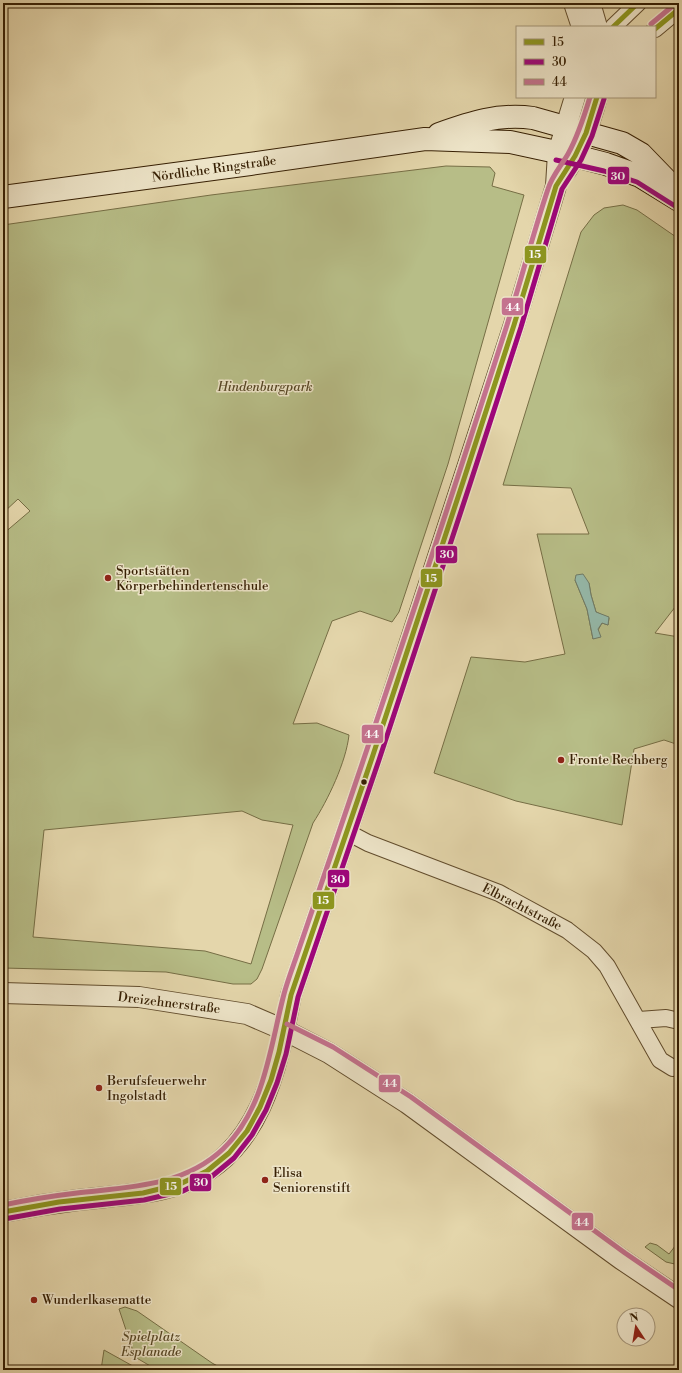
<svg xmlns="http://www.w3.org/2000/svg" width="682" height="1373" viewBox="0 0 682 1373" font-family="'Libre Bodoni',serif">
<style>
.green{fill:#b7bd87;stroke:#766e45;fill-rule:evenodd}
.water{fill:#95b9aa;stroke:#6f7b67}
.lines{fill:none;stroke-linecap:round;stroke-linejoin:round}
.minor-casing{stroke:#624d2d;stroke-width:18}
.tertiary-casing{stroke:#624d2d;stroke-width:22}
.secondary-casing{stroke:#361f03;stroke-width:24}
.minor{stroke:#ede4c8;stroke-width:16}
.tertiary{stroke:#ede4c8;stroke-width:20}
.secondary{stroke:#ede4c8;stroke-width:22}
.bus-1-casing{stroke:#ede4c8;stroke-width:8}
.bus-2-casing{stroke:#ede4c8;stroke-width:8}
.bus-3-casing{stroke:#ede4c8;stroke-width:8}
.bus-1{stroke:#8d961f;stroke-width:5}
.bus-2{stroke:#9e067a;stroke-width:5}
.bus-3{stroke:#c4728e;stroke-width:5}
.poi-dot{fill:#8f2418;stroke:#ede4c8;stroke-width:1.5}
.bus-dot{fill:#361f03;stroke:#ede4c8;stroke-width:1.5}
.labels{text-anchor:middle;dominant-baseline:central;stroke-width:3;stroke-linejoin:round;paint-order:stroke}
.street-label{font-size:13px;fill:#361f03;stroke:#ede4c8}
.park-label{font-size:13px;font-style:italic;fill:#564624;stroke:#ede4c8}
.poi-label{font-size:13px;fill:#361f03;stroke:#ede4c8;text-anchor:start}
.line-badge{stroke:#ede4c8;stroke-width:1.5}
.badge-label{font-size:11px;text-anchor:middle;font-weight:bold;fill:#fff}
</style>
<rect width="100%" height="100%" fill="#e4d6ab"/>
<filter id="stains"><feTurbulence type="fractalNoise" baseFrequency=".005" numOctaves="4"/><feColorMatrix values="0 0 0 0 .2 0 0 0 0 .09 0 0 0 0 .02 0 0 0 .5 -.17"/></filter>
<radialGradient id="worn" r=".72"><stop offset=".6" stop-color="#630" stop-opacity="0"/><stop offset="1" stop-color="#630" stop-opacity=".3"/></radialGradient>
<path class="green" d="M446,166L490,167L495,173L492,186L524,195L448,464L399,612L392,622L360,611L332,621L293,724L317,723L349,735C346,762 328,800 313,823L262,969L257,979L251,984H233L166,972L3,968V534L30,511L18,499L3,513V225L211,195ZM242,811L262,820L293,825L251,964L205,951L33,937L44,830Z
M623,205L637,210L679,239V602L655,633L679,637V745L664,740L634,749L622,825L516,801L434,773L471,657L525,662L565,654L537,534H589L571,488L503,485L581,232L594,215L604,208ZM575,580L589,583L591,595L596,612L609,618L608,625L602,623L593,639L587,609Z
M679,1241V1265L666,1262L645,1247L650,1243L657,1245L669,1254Z
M125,1307L137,1311L212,1363L225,1370H157L135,1357L119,1309Z
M104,1350L140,1370H101Z"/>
<path class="water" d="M583,574L589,583L591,595L596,612L609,617L608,625L602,623L598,629L601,637L593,639L587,609L575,580L576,575Z"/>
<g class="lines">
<defs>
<path id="minor" d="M613,27L638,3
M655,29L679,9
M347,832L368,843L499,893L567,930L594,951L607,966L660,1060L673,1068L679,1066
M639,1020L666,1018L679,1021"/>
<path id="tertiary" d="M574,3L582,27
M590,3L597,27
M567,169C581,147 590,123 597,97
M3,993L139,997L247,1014L284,1030L329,1053L407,1103L621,1259L679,1298
M3,1212C28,1207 53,1203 78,1200C112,1196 148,1195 180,1184C260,1156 277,1069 291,995L372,758L514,325L556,186L558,153L575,97"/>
<path id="secondary" d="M439,134C470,123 499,113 533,118L622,143L641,154L671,185
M3,197L250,164L425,139L510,142L575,156L606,164L640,176L679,200"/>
</defs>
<use href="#minor" class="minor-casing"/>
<use href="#tertiary" class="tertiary-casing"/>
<use href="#secondary" class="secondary-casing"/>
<use href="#minor" class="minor"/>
<use href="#tertiary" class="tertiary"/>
<use href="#secondary" class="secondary"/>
<defs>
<path id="bus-1" d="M613,27L638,3
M655,29L679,9
M3,1212L59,1202L143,1193L180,1184L207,1171L229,1153L247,1131L260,1107L271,1080L279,1052L291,995L372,758L463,482L514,325L556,186L575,156L586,133L597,97"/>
<path id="bus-2" d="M556,160L604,171L637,182L675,206
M4,1219L60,1209L144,1200L183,1191L211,1177L234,1158L252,1135L266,1110L277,1083L286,1054L298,997L379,760L470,484L521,327L562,189L581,160L592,136L604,99"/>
<path id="bus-3" d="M651,24L675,4
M287,1024L333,1047L411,1097L625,1253L679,1290
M3,1205C27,1200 52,1196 77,1193C128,1187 183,1187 223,1149C265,1109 270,1047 284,994C288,979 294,964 299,949C370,742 440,534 507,325C521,280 533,234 548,189C552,176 561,166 568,154C578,136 584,117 590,97"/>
</defs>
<use href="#bus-1" class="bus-1-casing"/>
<use href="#bus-2" class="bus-2-casing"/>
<use href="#bus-3" class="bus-3-casing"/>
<use href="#bus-1" class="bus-1"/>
<use href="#bus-2" class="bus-2"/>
<use href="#bus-3" class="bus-3"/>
</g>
<g class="poi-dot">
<circle cx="108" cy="578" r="4"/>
<circle cx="561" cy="760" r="4"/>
<circle cx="99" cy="1088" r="4"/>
<circle cx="265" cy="1180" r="4"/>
<circle cx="34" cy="1300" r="4"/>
</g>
<circle class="bus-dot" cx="364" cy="782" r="3.5"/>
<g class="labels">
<g class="street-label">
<text transform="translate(214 169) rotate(-8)">Nördliche Ringstraße</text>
<text transform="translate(522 907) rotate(27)">Elbrachtstraße</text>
<text transform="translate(169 1003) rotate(7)">Dreizehnerstraße</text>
</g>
<g class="park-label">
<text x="265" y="387">Hindenburgpark</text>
<text x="151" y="1337">Spielplatz<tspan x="151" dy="15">Esplanade</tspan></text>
</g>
<g class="poi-label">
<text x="116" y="571">Sportstätten<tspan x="116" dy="15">Körperbehindertenschule</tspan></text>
<text x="569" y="760">Fronte Rechberg</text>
<text x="107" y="1081">Berufsfeuerwehr<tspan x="107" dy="15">Ingolstadt</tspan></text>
<text x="273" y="1173">Elisa<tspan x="273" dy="15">Seniorenstift</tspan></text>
<text x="42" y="1300">Wunderlkasematte</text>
</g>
</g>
<g class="line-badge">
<rect x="607" y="166" width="23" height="19" rx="4" fill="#9e067a"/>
<rect x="524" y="245" width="23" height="19" rx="4" fill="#8d961f"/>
<rect x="501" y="297" width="23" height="19" rx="4" fill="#c4728e"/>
<rect x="435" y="545" width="23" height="19" rx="4" fill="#9e067a"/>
<rect x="420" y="568" width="23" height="20" rx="4" fill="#8d961f"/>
<rect x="361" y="724" width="23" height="20" rx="4" fill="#c4728e"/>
<rect x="327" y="869" width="23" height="19" rx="4" fill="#9e067a"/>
<rect x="312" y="891" width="23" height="19" rx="4" fill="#8d961f"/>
<rect x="378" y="1074" width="23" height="19" rx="4" fill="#c4728e"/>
<rect x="189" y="1173" width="23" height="19" rx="4" fill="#9e067a"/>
<rect x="159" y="1177" width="23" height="19" rx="4" fill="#8d961f"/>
<rect x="571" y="1212" width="23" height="19" rx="4" fill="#c4728e"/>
</g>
<g class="badge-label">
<text x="618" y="180">30</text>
<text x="535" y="258">15</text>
<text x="513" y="311">44</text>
<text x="447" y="558">30</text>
<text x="431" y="582">15</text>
<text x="372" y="738">44</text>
<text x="338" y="883">30</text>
<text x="323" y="904">15</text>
<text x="390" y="1087">44</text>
<text x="201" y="1186">30</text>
<text x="171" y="1190">15</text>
<text x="582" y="1226">44</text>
</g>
<rect width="682" height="1373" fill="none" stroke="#e4d6ab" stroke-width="16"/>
<rect x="4" y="4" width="674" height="1365" fill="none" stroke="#361f03" stroke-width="2"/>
<rect x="8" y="8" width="666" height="1357" fill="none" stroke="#361f03"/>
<rect x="516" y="26" width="140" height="72" fill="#ede4c8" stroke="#a49579"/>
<rect x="524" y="39" width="20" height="6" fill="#8d961f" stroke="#a49579"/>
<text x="552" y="46" font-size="12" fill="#361f03">15</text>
<rect x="524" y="59" width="20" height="6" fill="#9e067a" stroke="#a49579"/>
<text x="552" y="66" font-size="12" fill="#361f03">30</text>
<rect x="524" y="79" width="20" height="6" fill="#c4728e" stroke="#a49579"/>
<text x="552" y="86" font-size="12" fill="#361f03">44</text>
<g transform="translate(636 1327) rotate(348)"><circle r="19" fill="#ede4c8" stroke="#a49579"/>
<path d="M0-3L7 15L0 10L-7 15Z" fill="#8f2418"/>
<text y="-6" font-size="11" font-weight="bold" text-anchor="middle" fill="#361f03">N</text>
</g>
<rect width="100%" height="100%" filter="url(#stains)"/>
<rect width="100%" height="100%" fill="url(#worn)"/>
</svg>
